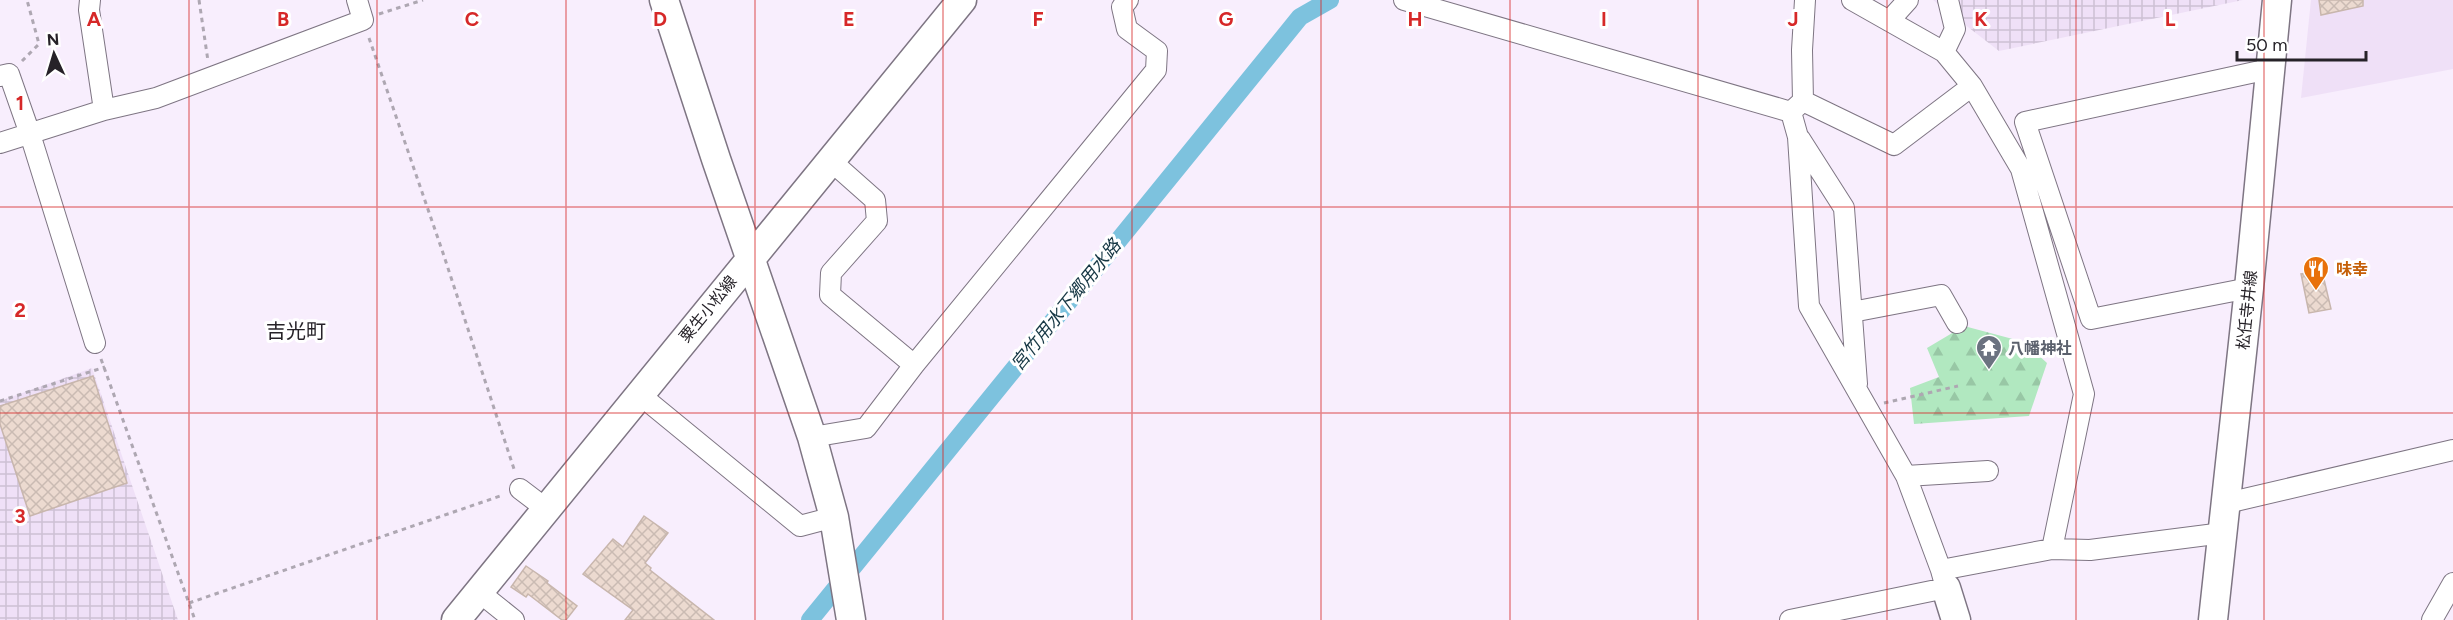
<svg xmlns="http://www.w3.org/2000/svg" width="2453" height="620" viewBox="0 0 2453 620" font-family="Figtree,'Noto Sans JP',sans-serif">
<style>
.industrial{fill:url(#industrial-grid)}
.built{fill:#efe0f7}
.forest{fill:url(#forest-firs)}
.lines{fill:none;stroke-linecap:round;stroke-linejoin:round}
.canal{stroke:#7dc2de;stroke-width:18}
.building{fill:url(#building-cross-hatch);stroke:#c8b6ad;stroke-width:1.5}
.street-casing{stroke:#7e7583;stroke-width:22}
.secondary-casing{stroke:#7e7583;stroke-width:31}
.path{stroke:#aea7b2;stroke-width:3;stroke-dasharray:4.5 4.5;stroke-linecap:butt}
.street{stroke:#fff;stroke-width:20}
.secondary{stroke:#fff;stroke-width:28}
.grid{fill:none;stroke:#d62828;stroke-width:1.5;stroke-opacity:0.55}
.labels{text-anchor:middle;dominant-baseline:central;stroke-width:6;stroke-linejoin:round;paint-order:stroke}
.food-label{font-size:16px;font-weight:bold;fill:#c56008;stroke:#fff;text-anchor:start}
.street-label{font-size:16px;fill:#262228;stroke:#fff}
.worship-label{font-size:16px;font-weight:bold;fill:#5b616d;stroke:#fff;text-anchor:start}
.water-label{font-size:18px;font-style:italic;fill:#163744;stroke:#fff}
.quarter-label{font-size:20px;fill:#262228;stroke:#fff}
.grid-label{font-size:20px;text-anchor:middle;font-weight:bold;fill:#d62828;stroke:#fff;stroke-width:6;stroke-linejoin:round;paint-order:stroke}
</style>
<defs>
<pattern id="industrial-grid" width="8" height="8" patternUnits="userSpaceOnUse" patternTransform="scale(1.5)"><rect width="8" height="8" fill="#efe0f7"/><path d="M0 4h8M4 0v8" fill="none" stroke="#cdc0d4"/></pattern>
<pattern id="forest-firs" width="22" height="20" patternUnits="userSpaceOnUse" patternTransform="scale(1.5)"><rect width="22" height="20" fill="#b1e8c0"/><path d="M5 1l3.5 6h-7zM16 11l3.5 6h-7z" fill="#98c7a5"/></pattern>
<pattern id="building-cross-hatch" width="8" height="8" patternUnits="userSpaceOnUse" patternTransform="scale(1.5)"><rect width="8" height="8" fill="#ecdad0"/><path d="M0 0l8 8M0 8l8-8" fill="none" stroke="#cabbb3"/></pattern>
</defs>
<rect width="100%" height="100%" fill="#f8eefd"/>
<path class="industrial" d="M1933,0H2243L1999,51Z
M92,368L178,620H0V401Z"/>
<path class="built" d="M2311,0H2453V69L2301,98Z"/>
<path class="forest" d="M1964,326L2024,342L2047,363L2029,416L1914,424L1910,388L1939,377L1927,348Z"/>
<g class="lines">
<path class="canal" d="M810,620L1300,17L1330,0"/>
</g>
<path class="building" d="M2319,0H2363V6L2321,15Z
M2322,271L2331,309L2309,313L2301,274Z
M93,376L127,483L30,516L0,424V406Z
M644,516L668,533L645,563L651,568L650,570L714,620H625L633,610L583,574L613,539L623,547Z
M526,566L548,581L547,583L577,606L566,620H562L528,594L526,597L511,587Z"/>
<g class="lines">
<defs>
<path id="street" d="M90,0L89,10L104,110
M1404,0L1791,112
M1852,0L1944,52L1972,86L2021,169L2084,394L2052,549
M1889,21L1908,0
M1944,52L1955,29L1948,0
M0,76L9,74L30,134L95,343
M1803,101L1894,145L1972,86
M1793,110L1803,101L1802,50L1805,0
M1800,139L1844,208L1857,384
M0,143L104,110L156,98L363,20L357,0
M831,161L875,200L877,221L831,273L830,295L914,365
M2249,288L2091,319L2025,122L2269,69
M1852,312L1941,295L1957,323
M639,394L800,526L834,517
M812,437L866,428L914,365L1156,70L1157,51L1127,29L1122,7L1128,0
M1906,476L1988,471
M520,489L545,508
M2227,503L2453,450
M1941,570L2052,549L2090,550L2223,533
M479,592L514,620
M1790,620L1946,588L1941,570L1906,476L1809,306L1798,137L1791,112
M2432,620L2453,583"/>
<path id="secondary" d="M664,0L716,159L812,437L834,517L851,620
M1946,588L1956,620
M456,620L962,0
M2213,620L2249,288L2277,0"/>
</defs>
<use href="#street" class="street-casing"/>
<use href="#secondary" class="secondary-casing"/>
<path class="path" d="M199,0L208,61
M379,14L423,0
M369,38L442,250L515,472
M22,61L39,44L27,0
M101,359L195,620
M0,401L105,367
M1884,403L1958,386
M189,603L503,495"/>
<use href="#street" class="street"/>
<use href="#secondary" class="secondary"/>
</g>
<path class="grid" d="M189,0V620M377,0V620M566,0V620M755,0V620M943,0V620M1132,0V620M1321,0V620M1510,0V620M1698,0V620M1887,0V620M2076,0V620M2264,0V620M0,207H2453M0,413H2453"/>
<defs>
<symbol id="restaurant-pin" viewBox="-11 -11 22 30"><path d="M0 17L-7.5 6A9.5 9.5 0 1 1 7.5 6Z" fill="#e8710a" stroke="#fff"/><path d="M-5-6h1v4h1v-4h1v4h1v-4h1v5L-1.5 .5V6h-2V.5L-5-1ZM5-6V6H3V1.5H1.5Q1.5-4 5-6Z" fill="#fff"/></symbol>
<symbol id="temple-pin" viewBox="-11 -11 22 30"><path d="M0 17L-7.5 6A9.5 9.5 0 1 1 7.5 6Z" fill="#6b7280" stroke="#fff"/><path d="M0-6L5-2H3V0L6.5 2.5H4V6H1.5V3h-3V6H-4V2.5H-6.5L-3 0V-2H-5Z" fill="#fff"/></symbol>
</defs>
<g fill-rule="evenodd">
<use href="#restaurant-pin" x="2301" y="254" width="30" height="40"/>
<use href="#temple-pin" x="1974" y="333" width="30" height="40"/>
</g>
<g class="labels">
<g class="food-label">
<text x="2336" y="269">味幸</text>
</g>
<g class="street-label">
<text transform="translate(708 309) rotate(-51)">粟生小松線</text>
<text transform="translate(2247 310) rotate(-84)">松任寺井線</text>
</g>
<g class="worship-label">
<text x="2008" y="348">八幡神社</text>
</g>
<g class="water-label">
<text transform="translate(1066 305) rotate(-51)">宮竹用水下郷用水路</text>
</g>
<g class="quarter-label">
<text x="296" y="331">吉光町</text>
</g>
</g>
<g class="grid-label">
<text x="94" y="26">A</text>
<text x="283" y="26">B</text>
<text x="472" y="26">C</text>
<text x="660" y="26">D</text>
<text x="849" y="26">E</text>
<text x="1038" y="26">F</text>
<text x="1226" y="26">G</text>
<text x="1415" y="26">H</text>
<text x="1604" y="26">I</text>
<text x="1793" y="26">J</text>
<text x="1981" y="26">K</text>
<text x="2170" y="26">L</text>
<text x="20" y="110">1</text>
<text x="20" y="317">2</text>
<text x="20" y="523">3</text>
</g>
<g transform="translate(54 54) rotate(356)" stroke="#ffffff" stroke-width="4.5" paint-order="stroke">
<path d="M0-4.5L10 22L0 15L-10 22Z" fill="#262228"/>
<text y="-9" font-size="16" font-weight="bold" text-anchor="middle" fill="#262228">N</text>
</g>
<path d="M2237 51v9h129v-9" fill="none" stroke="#262228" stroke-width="3"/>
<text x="2246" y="51" font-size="18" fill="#262228" stroke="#ffffff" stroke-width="4.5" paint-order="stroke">50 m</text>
</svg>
